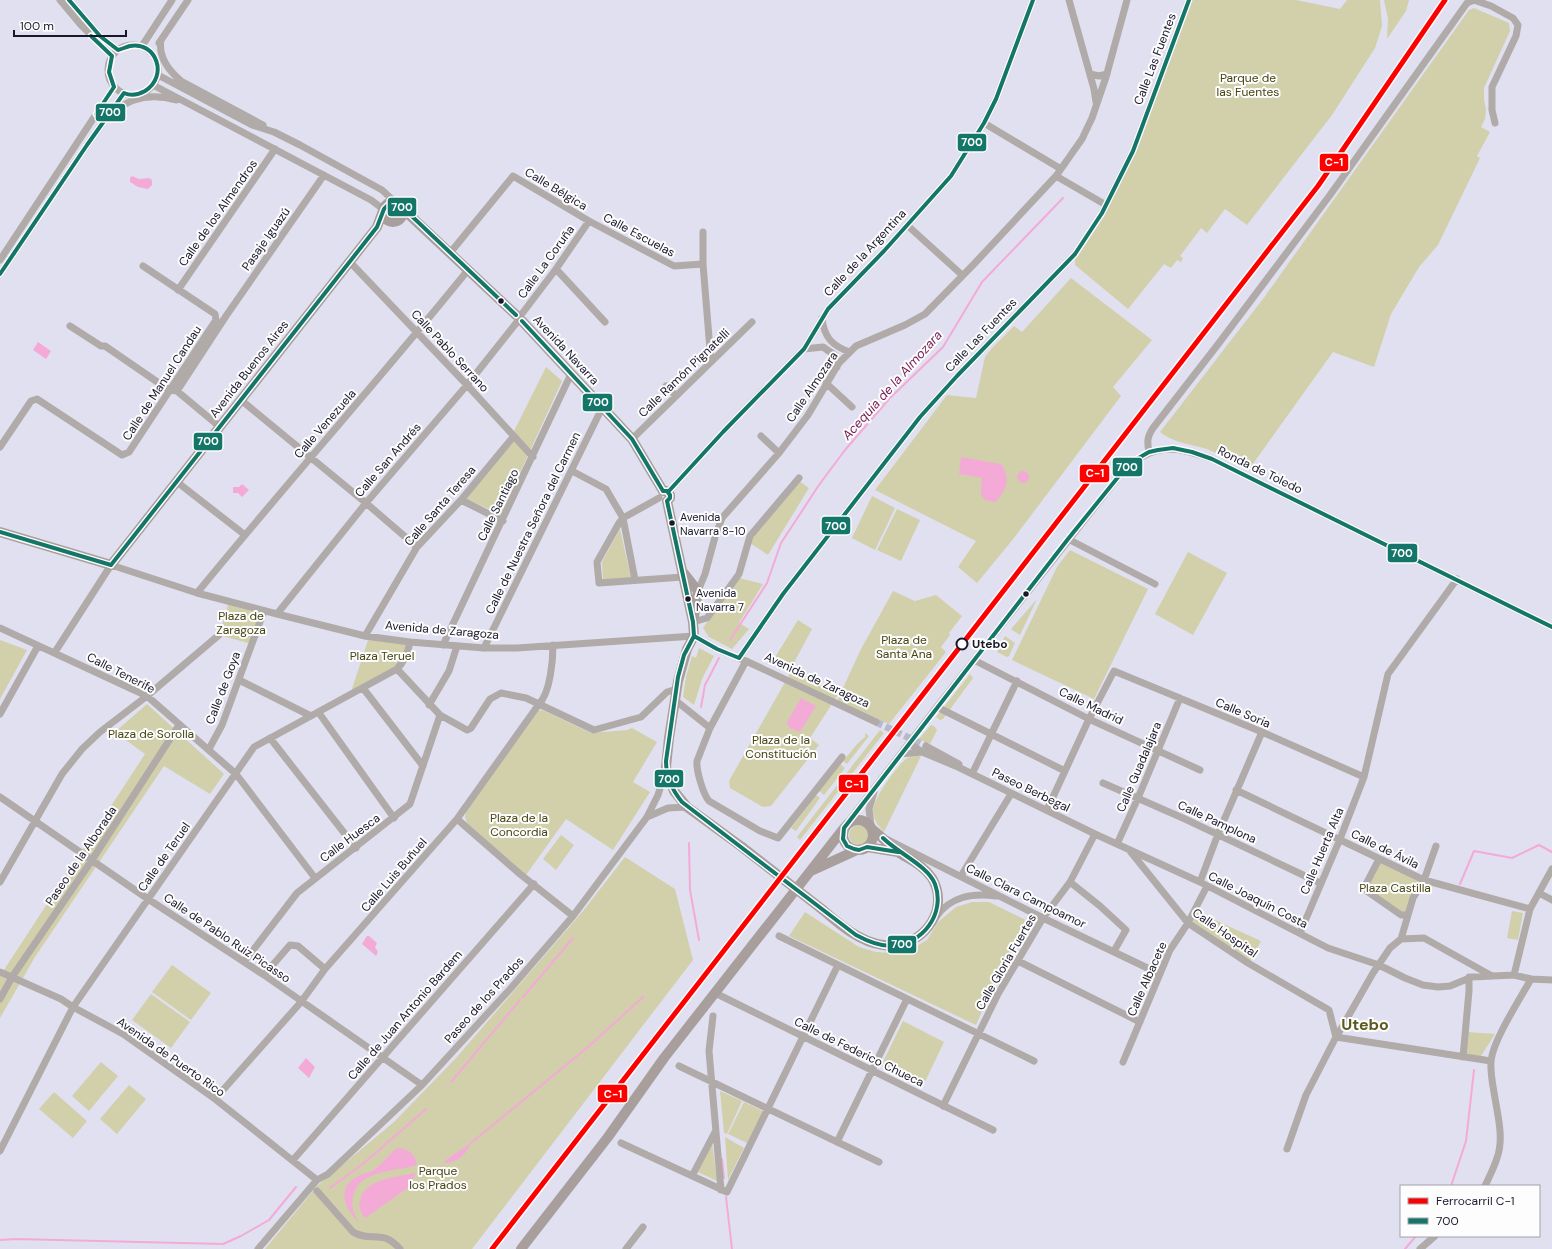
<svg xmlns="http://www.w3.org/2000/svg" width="1552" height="1249" viewBox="0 0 1552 1249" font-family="'DM Sans',sans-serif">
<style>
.green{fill:#d1d0aa}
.water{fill:#f4aad7}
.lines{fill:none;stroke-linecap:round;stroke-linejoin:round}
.stream{stroke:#f4aad7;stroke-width:2}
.street-tunnel{stroke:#b8b8c9;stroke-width:7;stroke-dasharray:7 3.5;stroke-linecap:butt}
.street{stroke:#b0aaa8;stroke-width:7}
.secondary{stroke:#a89f9d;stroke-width:10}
.secondary-bridge{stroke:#a89f9d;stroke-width:10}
.bus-1-casing{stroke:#fdfdfd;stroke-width:7}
.bus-1{stroke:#147668;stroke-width:4}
.rail-1-casing{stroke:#fdfdfd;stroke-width:8}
.rail-1{stroke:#f00;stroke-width:5}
.bus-dot{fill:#19172b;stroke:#fdfdfd;stroke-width:1.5}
.stop-dot{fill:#fdfdfd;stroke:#19172b;stroke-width:2}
.labels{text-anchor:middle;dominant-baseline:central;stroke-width:4;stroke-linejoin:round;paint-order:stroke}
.bus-label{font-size:11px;fill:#19172b;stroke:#fdfdfd;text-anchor:start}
.street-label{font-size:12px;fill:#19172b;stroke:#fdfdfd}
.park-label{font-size:12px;fill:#464412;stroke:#fdfdfd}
.stop-label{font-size:12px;font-weight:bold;fill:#19172b;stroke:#fdfdfd;text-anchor:start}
.water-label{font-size:13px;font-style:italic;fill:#781c54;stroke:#fdfdfd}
.district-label{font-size:16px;font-weight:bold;fill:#5c5a1e;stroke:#fdfdfd}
.line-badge{stroke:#fdfdfd;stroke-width:1.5}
.badge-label{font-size:11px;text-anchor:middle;font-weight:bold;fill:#fff}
</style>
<rect width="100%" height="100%" fill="#e0e0f1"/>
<path class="green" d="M1189,0H1296L1340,9L1347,0H1380L1382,26L1375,48L1332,115L1247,225L1225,209L1207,233L1201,228L1180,256L1183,258L1181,262L1177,260L1171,268L1164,264L1128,309L1075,265V254L1102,213L1149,107Z
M1384,0H1409L1406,11L1387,39L1388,19Z
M1474,8L1509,23L1510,31L1484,88V100L1486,109L1485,119L1481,127L1490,132L1477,156L1480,158L1438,245L1419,267L1391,314L1374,367L1333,352L1250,468C1236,462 1221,455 1207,449C1190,444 1174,443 1160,432L1263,299L1469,10Z
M1071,278L1152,340L1113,387L1121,396L1014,538L977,583L958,567L976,541L875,490L947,395L976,398L985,357L992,348L1014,326L1022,332Z
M546,367L562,381L501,514L465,499L514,431Z
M799,481L809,488L768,555L750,543L752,537Z
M872,496L895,508L875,550L852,538Z
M897,509L920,520L901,561L877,550Z
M620,529L631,578L603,581L602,562Z
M1070,550L1148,589L1094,699L1012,660L1057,567Z
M1188,552L1227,573L1193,635L1155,614Z
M739,578L763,584L739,623L749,629L732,649L709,637L703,628Z
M893,591L915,601L936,595L962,616L949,633L950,635L941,647L946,652L889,724L837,701L860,651Z
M1037,599L1020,635L1011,629Z
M229,602L264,611L252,644L219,635Z
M798,620L812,629L789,672L771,664Z
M1005,636L1015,643L1009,656L1007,657L997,652Z
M369,637L410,642L403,663L350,695Z
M0,640L27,650L0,699Z
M699,648L714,656L702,679L694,705L683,697L686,677L692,656L696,658Z
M793,668L839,693L810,738L819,745L771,806L763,807L730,788L729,781Z
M970,674L973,678L943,719L940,720L936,717Z
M147,704L224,774L210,794L164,766L35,957L0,1018V976L145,754L115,732Z
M542,710L591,733L627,730L632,728L657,742L633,782L650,792L613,850L566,819L526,875L467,823L465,817L466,812L538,711Z
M931,725L935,727L937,730L930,744L919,739Z
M880,730L884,733L800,840L797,837Z
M865,733L869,736L847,764L843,761L858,743L865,737Z
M921,756L884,832C878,826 874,820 873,812C872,800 896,767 906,759C910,756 915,756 921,756Z
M840,764L845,768L824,795L819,791Z
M816,795L820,798L796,831L791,828Z
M849 835a10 10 0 1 1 20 0a10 10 0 1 1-20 0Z
M561,835L574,845L556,870L543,859Z
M625,857L675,889L693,960L472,1249H265L317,1186L394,1122L456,1058L583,911Z
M1380,861L1419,880L1405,913H1402L1369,892L1366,886Z
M972,902H989L1030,922L988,998L976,1025L789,936L805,912L859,947L876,952L891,953L910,950L927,940L938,922L956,907Z
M1512,911L1523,913L1518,940L1507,938Z
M1197,912L1261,941L1250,962L1193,922Z
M172,965L211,993L191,1020L152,992Z
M151,994L190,1022L171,1048L132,1020Z
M903,1021L944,1042L923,1086L881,1066Z
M1468,1032L1495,1034L1481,1056L1466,1054Z
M101,1062L118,1076L89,1111L72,1096Z
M129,1085L146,1099L117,1134L100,1119Z
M720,1091L742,1101L727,1134L724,1133Z
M54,1092L87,1121L73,1138L39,1109Z
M744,1102L763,1111L747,1143L728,1134Z
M725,1137L744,1148L728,1180Z
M712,1142L717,1181L698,1172Z"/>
<path class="water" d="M132,176L139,179L149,178L152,180V185L148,189L138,187L130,182V178Z
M38,342L51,351L46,359L33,350Z
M961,457L1001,464C1011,477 1007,491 995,502C977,501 981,492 982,478L959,474Z
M1017 477a6 6 0 1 1 12 0a6 6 0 1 1-12 0Z
M242,484L249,490L242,497L238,493H233V487H239Z
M801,698L816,706L800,732L789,728V725L786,724Z
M367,936H369L377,943L375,947L378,952L376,956L362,944L363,942Z
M306,1058L315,1067L309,1078L298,1068Z
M471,1143C466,1155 457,1163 444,1163L447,1159Z
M397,1148C409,1148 415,1154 417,1165C396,1172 359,1169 353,1196C351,1205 353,1214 359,1222C347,1212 337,1192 352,1180C358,1175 365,1174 372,1171C382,1165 388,1155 397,1148Z
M416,1173L411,1183L412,1185L365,1218C361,1213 358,1207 360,1201C364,1178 398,1177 416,1173Z"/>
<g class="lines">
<path class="stream" d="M730,640L767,583L781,543L819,485L845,450L889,399L943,347L982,282L1063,198
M701,707L705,685L719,658
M689,843L690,890L699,940
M1460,884L1474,851L1512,858L1539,845L1552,852
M523,997L573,938
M451,1082L520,1000
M471,1143L588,1047L643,997
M722,1159L724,1178
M1451,1186L1466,1141L1474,1070
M330,1188L364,1163L426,1109
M726,1197L732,1249
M0,1240L16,1239L223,1244L241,1236L269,1220L296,1187
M1405,1249L1416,1236"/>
<path class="street-tunnel" d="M876,722L926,746"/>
<path class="street" d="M60,0L81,25L112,56
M69,0L100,36L118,50
M1069,0L1094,89L1096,102
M161,40C158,57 168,70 181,81L263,125
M159,43L188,0
M108 70a25 25 0 1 1 50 0a25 25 0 1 1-50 0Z
M142,46L172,0
M1090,74L1099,76L1107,74
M158,75L252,125L274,132L300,145L382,190L395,202
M153,85L299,162L371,200L383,209
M115,111C133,96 155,94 176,100
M984,123L1061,169
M1056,176L1106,205
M907,225L962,275
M703,232V264L711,362
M450,253L513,176L589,221L674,266L703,264
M0,260L114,87
M350,262L467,385L533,457
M556,269L605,322
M0,274L87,145L124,93
M178,290L275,149
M521,315L556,269L589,221
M822,318C824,337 832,346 850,352
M70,326L101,346H105L169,390L177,391L220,427
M804,349L823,347L836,356L837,367
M826,383L852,407
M666,386L676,396
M177,391L226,316L324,175
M241,400L366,503L417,547
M761,436L779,453
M632,439L752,322
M0,447L31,401L37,399L122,455L129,452L216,320L215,314L143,266
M1149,452C1147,442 1147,437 1153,428L1219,343L1330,195L1467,3L1474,0L1491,6L1513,18L1518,25L1516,36L1492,87V110L1495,123
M572,471L606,489L623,518L635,580
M177,482L245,535
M668,492L723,432L796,357L804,349L828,309L884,251L951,176L984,123L996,99L1033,0
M659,498L623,518L619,523L597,562L599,583L683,577
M461,500L503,521
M1068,539L1155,584
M698,591L705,574L715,537L722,518L779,453L808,415L839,363L856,346L905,325L925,314L974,264L1056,176L1082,139L1092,118L1106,77L1127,0
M197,593C286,484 380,379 468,270
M277,614L366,503L467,385L517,322
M693,622L707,618L739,574L750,536L799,478
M0,628L147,696L236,774L315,878
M365,636L417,547L461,500L513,437
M443,645L571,374
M484,648L602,408
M55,652L111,565L197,593L277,614L365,636L410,642L484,648H517L694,636L717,649L746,661L876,722
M739,658L783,594L920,417L957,376L1075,254L1102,213L1133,151L1189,0
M974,660L1089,719L1200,770
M746,661L710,728L697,761C696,770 703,794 709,801L760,831L778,838L842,757
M397,669L440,715L467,730L471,728L490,699L501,693L526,698L594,730L641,717L667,692L677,689
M239,680L311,716
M363,688L423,766
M675,700L710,728
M429,705L449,671L457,646
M937,707L1065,771
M319,713L394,818
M0,714L38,646
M270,738L356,848
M909,743L922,752L958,767L1095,834L1200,882L1328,948L1379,965L1405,978L1423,985L1438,987L1450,986L1472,977L1514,975L1531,979L1552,980
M926,746L959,764V765
M209,749L222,725L264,611
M901,754L922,752
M972,774L1017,681
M1103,783L1185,819L1320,883
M1236,790L1424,880L1530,909
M0,797L148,899L264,975L422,1085
M1047,810L1089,719L1114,671L1262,732L1364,777
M647,817L668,808L687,807
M457,819L520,874L573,916
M849,821L937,707L1123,471C1155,442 1174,446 1212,459L1552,627
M871,826L869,809L874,792
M886,839L1043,918L1160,974
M1117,844L1138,798L1180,698
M1130,851L1188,923L1248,963L1329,1010L1336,1037
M1379,859L1365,886L1368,892L1401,915H1408
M961,876L1011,794
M0,882L62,774L82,749L100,732L147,696L219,635
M1070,882L1100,906L1126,930L1114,951
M1200,882L1218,834L1262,732
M1539,893L1552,900
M936,917C951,896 972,893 996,896
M1300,933L1340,839L1364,777L1388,674L1457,579
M779,936L1034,1061
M1401,939L1413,898L1424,880L1436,846
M1018,961L1140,1022
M244,962L297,893L410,804L440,715
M0,972L61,999L73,1007L123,1034L215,1099L317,1180
M264,975L290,945L298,946L325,969
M1514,975L1530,909L1552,869
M715,993L993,1130
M0,999L12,977L92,860L179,725
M713,1016L709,1051L721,1190
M1336,1037L1491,1061
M1463,1057L1469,991V977
M1123,1062L1170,950L1188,923L1207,886
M679,1066L879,1162
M215,1099L301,1002L325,969L457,819L539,704C550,693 553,661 553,645
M943,1106L998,994L1043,918L1070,882L1095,834
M837,1142L907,999
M621,1143L727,1192L838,965
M1287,1149L1306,1095L1336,1037L1341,1029L1373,973L1390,948L1401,939L1424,938L1492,976
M0,1151L73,1007L254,747L397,669C405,661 408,653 410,642
M293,1160L534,884
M692,1176L715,1132
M1485,1186C1489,1177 1494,1168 1497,1158C1504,1139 1498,1117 1495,1098C1493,1086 1490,1073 1491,1061C1493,1040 1520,999 1531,979
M317,1191L353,1232C371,1243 382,1228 400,1249
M258,1249L317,1180L328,1174L422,1085L511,988L573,916L647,817L658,795L666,769
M626,1249L643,1227
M1420,1249L1435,1236"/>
<path class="secondary" d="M383 212a10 10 0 1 1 20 0a10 10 0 1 1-20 0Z
M403,209L516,315
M522,321L632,439L663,491
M663,491H667L670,495V498L667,501L693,622L694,636L687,649L678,681L669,738L666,767L668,775L674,791L687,807L742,847
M0,532L111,565L377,227L383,211
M683,572L698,591L694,616
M843 835a15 15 0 1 1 30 0a15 15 0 1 1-30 0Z
M867,847L898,852
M811,871L857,850
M823,910C840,925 860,942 883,945C919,951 952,912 932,878C923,865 910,860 898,852C889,845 882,837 873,830
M521,1249L608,1137L664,1058L844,828"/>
<path class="secondary-bridge" d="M742,847L823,910"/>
<defs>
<path id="bus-1" d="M91,36L112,56L109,72L114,87L96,114
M0,274L87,145L124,93C131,96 138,95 145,91C169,76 156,41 130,46C126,47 122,49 118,50L100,36L69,0
M522,321L632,439L663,491
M663,491H667L670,495V498L667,501L693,622L694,636
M668,492L723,432L804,349L828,309L884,251L951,176L984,123L996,99L1033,0
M0,532L111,565
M111,565L377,227L384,209L390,203L399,204L516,315
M694,636L717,649L739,658L783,594L920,417L957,376L1075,254L1102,213L1133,151L1189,0
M694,636L684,655L678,677L666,761C666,777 672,790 682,802L856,935C867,941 878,946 891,946C922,945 946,914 935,884C928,866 898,853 883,838
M898,852L867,847L859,850L854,849L847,846L843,839L844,828L1068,539L1123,471L1135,460L1149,452L1158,450L1173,448L1192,452L1212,459L1552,627"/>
</defs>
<use href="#bus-1" class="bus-1-casing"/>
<use href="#bus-1" class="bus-1"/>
<defs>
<path id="rail-1" d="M492,1249L1318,186L1445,0"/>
</defs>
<use href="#rail-1" class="rail-1-casing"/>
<use href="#rail-1" class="rail-1"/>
</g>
<g class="bus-dot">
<circle cx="501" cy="301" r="3.5"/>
<circle cx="672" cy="523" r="3.5"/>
<circle cx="1026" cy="594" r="3.5"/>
<circle cx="688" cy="599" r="3.5"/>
</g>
<circle class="stop-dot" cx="962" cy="644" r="5.5"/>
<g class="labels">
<g class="bus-label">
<text x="680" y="517">Avenida<tspan x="680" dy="14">Navarra 8-10</tspan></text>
<text x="696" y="593">Avenida<tspan x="696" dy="14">Navarra 7</tspan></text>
</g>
<g class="street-label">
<text transform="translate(1155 59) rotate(-69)">Calle Las Fuentes</text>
<text transform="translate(556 189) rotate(31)">Calle Bélgica</text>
<text transform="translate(218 213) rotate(-55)">Calle de los Almendros</text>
<text transform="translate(639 235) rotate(28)">Calle Escuelas</text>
<text transform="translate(266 239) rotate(-55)">Pasaje Iguazú</text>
<text transform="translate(865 253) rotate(-47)">Calle de la Argentina</text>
<text transform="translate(546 262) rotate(-54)">Calle La Coruña</text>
<text transform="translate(981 335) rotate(-46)">Calle Las Fuentes</text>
<text transform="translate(566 350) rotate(47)">Avenida Navarra</text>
<text transform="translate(450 351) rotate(47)">Calle Pablo Serrano</text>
<text transform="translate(249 369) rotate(-52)">Avenida Buenos Aires</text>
<text transform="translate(684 373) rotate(-44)">Calle Ramón Pignatelli</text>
<text transform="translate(162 383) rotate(-57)">Calle de Manuel Candau</text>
<text transform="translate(812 387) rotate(-56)">Calle Almozara</text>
<text transform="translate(325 424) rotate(-49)">Calle Venezuela</text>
<text transform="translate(388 460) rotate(-49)">Calle San Andrés</text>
<text transform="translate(1260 470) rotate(26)">Ronda de Toledo</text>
<text transform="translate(498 505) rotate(-64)">Calle Santiago</text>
<text transform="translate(440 506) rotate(-49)">Calle Santa Teresa</text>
<text transform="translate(533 523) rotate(-64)">Calle de Nuestra Señora del Carmen</text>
<text transform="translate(442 630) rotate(5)">Avenida de Zaragoza</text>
<text transform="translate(121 673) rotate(27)">Calle Tenerife</text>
<text transform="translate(817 680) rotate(25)">Avenida de Zaragoza</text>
<text transform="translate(223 688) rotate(-69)">Calle de Goya</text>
<text transform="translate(1091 706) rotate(26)">Calle Madrid</text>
<text transform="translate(1243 713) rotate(23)">Calle Soria</text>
<text transform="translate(1139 767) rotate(-67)">Calle Guadalajara</text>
<text transform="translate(1031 790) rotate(26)">Paseo Berbegal</text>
<text transform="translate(1217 822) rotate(25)">Calle Pamplona</text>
<text transform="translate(350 838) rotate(-37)">Calle Huesca</text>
<text transform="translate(1385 849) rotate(26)">Calle de Ávila</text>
<text transform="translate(1322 851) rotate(-67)">Calle Huerta Alta</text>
<text transform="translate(81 856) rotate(-56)">Paseo de la Alborada</text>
<text transform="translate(164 857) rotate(-55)">Calle de Teruel</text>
<text transform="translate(394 875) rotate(-49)">Calle Luis Buñuel</text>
<text transform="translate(1026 896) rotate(26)">Calle Clara Campoamor</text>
<text transform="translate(1258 900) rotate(27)">Calle Joaquín Costa</text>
<text transform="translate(1225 933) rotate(35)">Calle Hospital</text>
<text transform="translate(227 938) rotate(34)">Calle de Pablo Ruiz Picasso</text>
<text transform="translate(1006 962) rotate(-60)">Calle Gloria Fuertes</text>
<text transform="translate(1147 979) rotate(-66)">Calle Albacete</text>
<text transform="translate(484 1000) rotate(-48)">Paseo de los Prados</text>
<text transform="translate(405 1015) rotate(-49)">Calle de Juan Antonio Bardem</text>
<text transform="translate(859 1052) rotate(26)">Calle de Federico Chueca</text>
<text transform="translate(171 1057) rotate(35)">Avenida de Puerto Rico</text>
</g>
<g class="park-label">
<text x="1248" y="78">Parque de<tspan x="1248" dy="14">las Fuentes</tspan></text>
<text x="241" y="616">Plaza de<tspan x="241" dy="14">Zaragoza</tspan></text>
<text x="904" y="640">Plaza de<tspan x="904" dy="14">Santa Ana</tspan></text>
<text x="382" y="656">Plaza Teruel</text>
<text x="151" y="734">Plaza de Sorolla</text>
<text x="781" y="740">Plaza de la<tspan x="781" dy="14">Constitución</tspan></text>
<text x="519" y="818">Plaza de la<tspan x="519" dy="14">Concordia</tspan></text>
<text x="1395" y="888">Plaza Castilla</text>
<text x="438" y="1171">Parque<tspan x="438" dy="14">los Prados</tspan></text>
</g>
<g class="stop-label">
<text x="972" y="644">Utebo</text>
</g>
<g class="water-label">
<text transform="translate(892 385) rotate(-48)">Acequia de la Almozara</text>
</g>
<g class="district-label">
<text x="1365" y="1024">Utebo</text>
</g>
</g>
<g class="line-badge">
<rect x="95" y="103" width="31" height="19" rx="4" fill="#147668"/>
<rect x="957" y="133" width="30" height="19" rx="4" fill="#147668"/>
<rect x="1319" y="153" width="30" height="19" rx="4" fill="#f00"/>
<rect x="387" y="197" width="30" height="20" rx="4" fill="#147668"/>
<rect x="582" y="393" width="31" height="19" rx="4" fill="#147668"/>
<rect x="193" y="432" width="30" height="19" rx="4" fill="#147668"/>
<rect x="1112" y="457" width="31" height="20" rx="4" fill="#147668"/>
<rect x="1079" y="464" width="31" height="19" rx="4" fill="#f00"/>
<rect x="821" y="516" width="30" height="19" rx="4" fill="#147668"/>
<rect x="1387" y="543" width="31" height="20" rx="4" fill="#147668"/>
<rect x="654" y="769" width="30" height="19" rx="4" fill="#147668"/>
<rect x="838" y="774" width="31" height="19" rx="4" fill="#f00"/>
<rect x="887" y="935" width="30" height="19" rx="4" fill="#147668"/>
<rect x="597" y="1084" width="31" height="19" rx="4" fill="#f00"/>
</g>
<g class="badge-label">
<text x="110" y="116">700</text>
<text x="972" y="146">700</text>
<text x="1334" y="166">C-1</text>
<text x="402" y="211">700</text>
<text x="598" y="406">700</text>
<text x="208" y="445">700</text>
<text x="1127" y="471">700</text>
<text x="1095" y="477">C-1</text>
<text x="836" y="530">700</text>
<text x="1402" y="557">700</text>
<text x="669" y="783">700</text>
<text x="854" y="788">C-1</text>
<text x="902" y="948">700</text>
<text x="613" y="1098">C-1</text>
</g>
<rect x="1400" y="1185" width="140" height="52" fill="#fdfdfd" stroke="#a2a1a9"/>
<rect x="1408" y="1198" width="20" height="6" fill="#ff0000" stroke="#a2a1a9"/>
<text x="1436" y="1205" font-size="12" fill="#19172b">Ferrocarril C-1</text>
<rect x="1408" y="1218" width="20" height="6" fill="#147668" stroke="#a2a1a9"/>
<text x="1436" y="1225" font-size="12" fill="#19172b">700</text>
<path d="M14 30v6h112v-6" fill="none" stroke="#19172b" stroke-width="2"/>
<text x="20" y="30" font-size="12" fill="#19172b" stroke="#fdfdfd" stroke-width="3" paint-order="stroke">100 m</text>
</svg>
